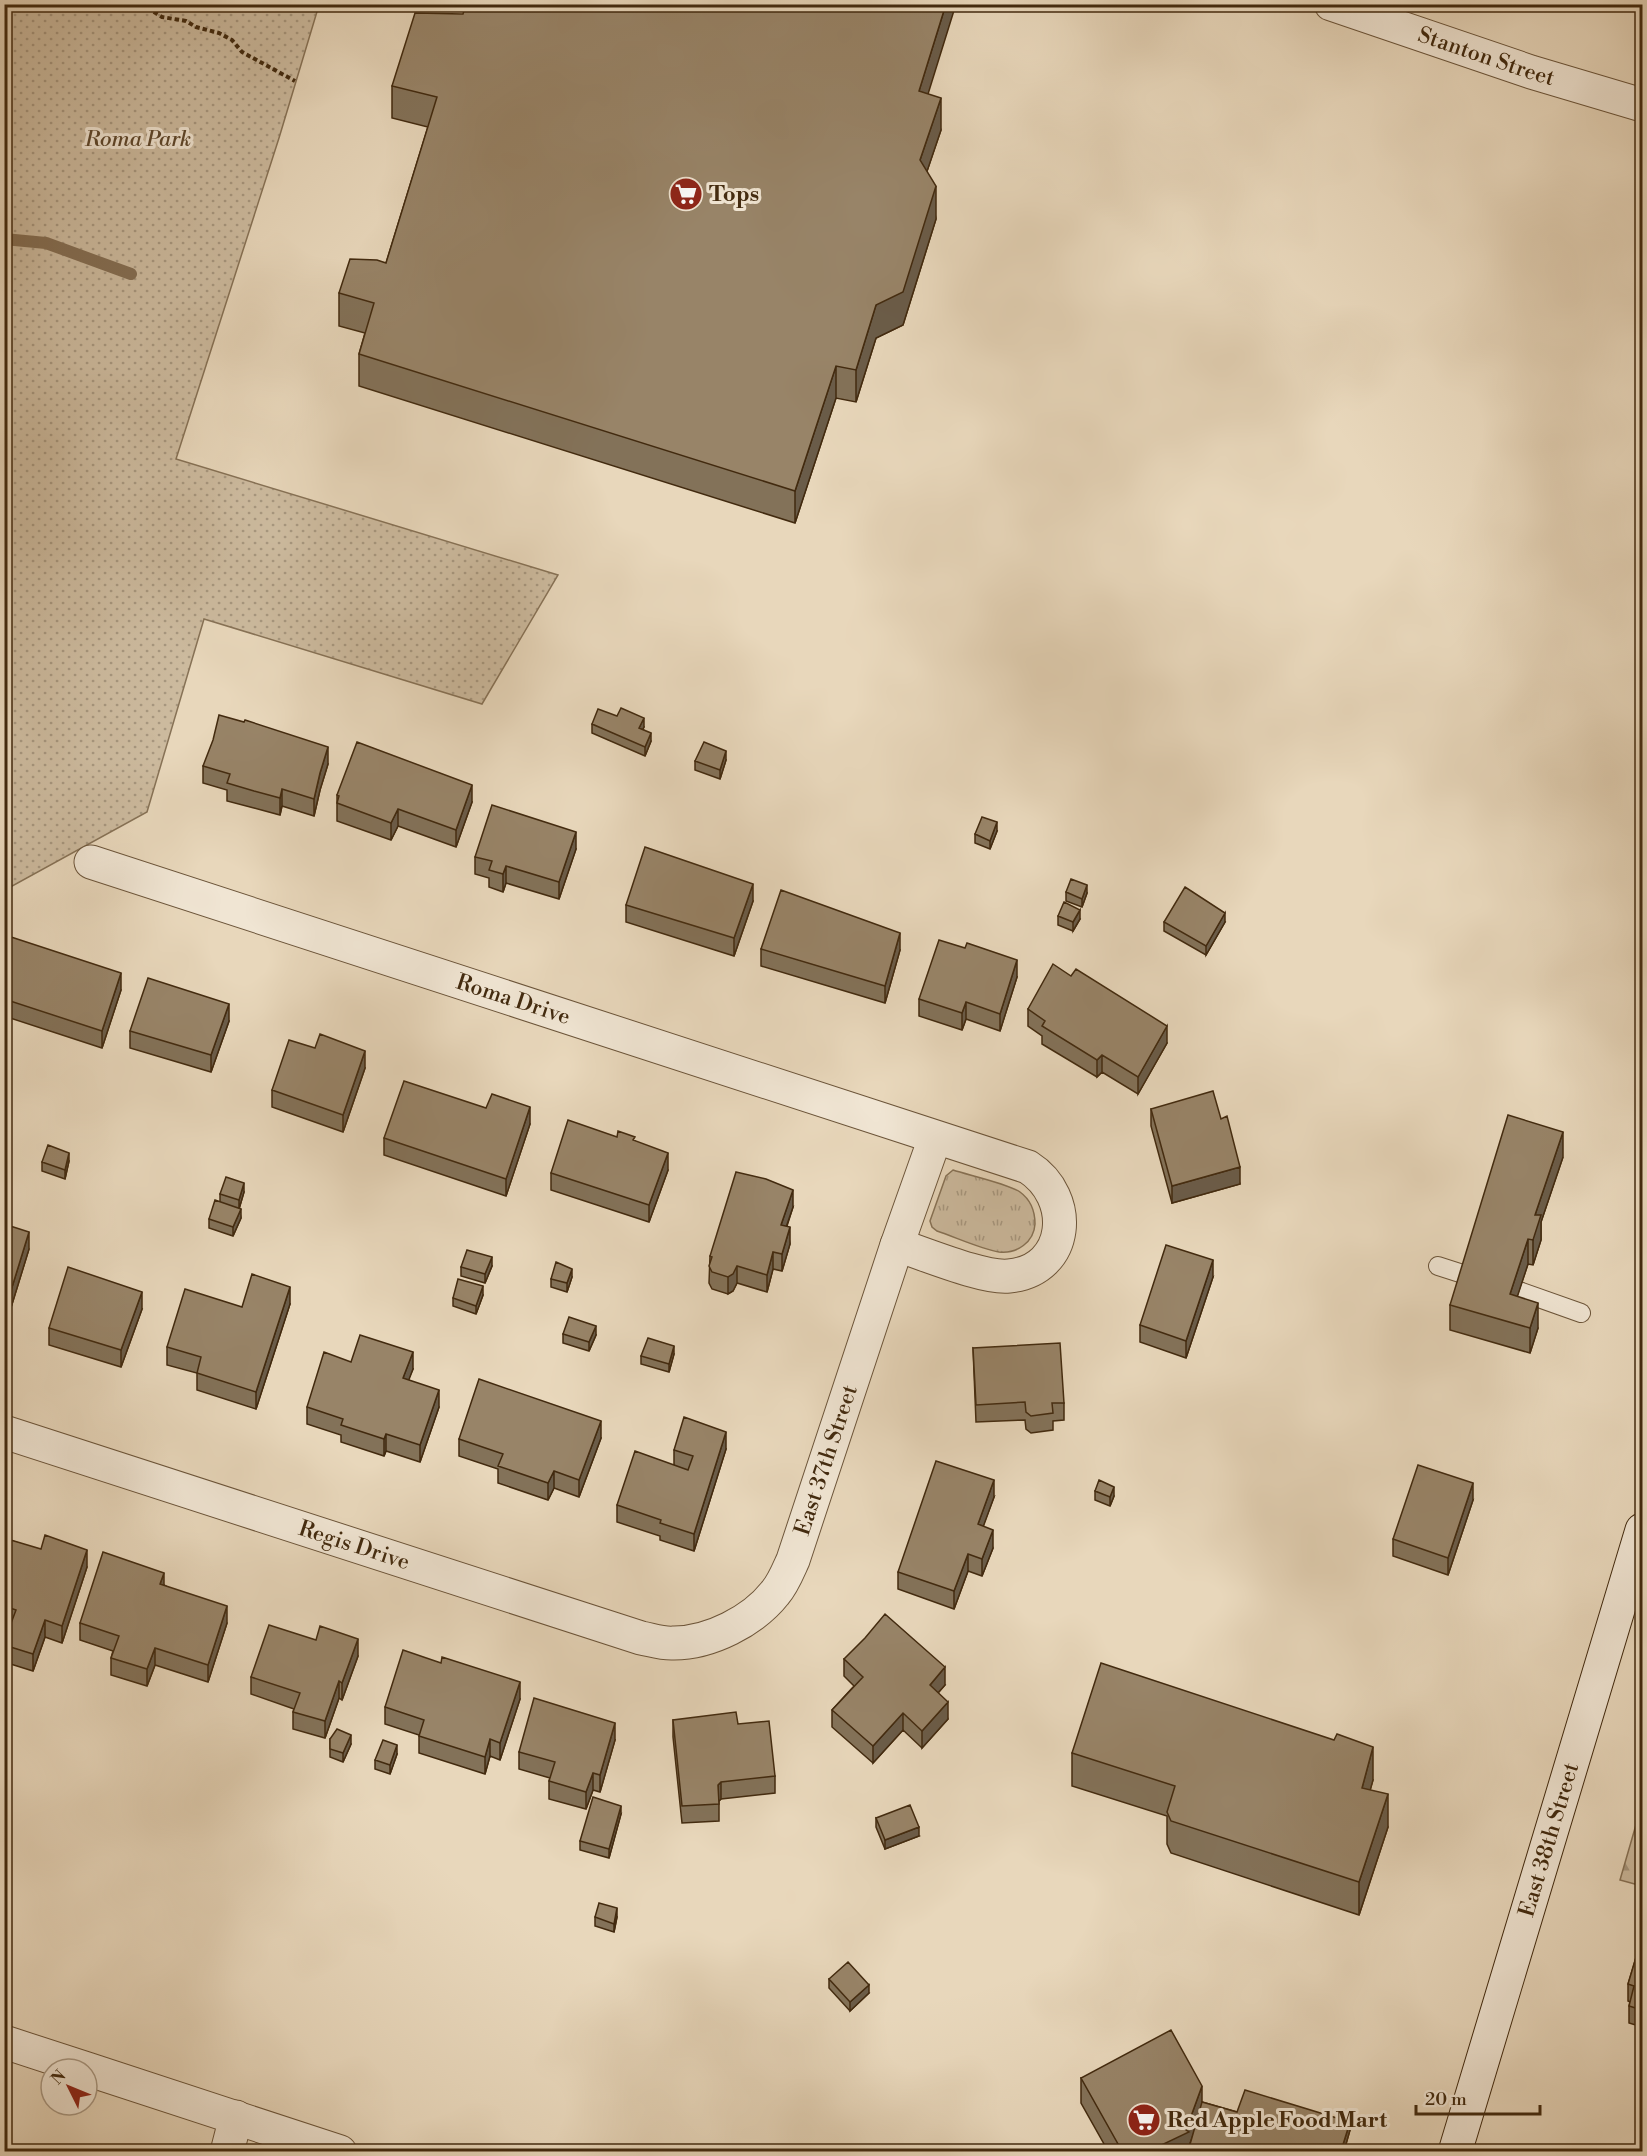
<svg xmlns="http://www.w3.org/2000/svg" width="1647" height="2156" viewBox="0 0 1647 2156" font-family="'Libre Bodoni',serif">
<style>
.grass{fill:url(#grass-tufts);stroke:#877256;stroke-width:1.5}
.forest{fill:url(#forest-firs);stroke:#877256;stroke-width:1.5}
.park{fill:url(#park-dots);stroke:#877256;stroke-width:1.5}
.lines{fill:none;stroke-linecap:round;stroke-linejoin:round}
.stream{stroke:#846e53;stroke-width:12}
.service-casing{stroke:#6c553a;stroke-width:20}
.minor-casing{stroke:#6c553a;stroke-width:35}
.tertiary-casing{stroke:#6c553a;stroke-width:35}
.secondary-casing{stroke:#422a0f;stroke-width:35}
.path{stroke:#422a0f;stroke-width:4;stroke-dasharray:4.5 3;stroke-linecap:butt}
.service{stroke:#f0e5d3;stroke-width:18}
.minor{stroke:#f0e5d3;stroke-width:33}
.tertiary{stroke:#f0e5d3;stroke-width:33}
.secondary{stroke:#f0e5d3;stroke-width:33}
.wall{fill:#837259;stroke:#422a0f;stroke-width:1.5}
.shaded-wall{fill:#6a5c49;stroke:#422a0f;stroke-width:1.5}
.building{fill:#988468;stroke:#422a0f;stroke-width:1.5}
.labels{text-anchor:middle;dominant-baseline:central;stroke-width:6;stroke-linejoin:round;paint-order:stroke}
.street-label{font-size:22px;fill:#422a0f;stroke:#f0e5d3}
.park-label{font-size:22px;font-style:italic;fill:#5e472c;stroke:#f0e5d3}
.poi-label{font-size:22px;font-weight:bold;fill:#422a0f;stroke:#f0e5d3;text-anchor:start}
</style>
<defs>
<pattern id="grass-tufts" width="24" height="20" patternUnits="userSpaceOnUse" patternTransform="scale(1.5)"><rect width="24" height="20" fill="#ccba9e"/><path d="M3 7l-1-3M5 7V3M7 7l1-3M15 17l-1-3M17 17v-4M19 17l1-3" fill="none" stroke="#a7977f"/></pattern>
<pattern id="forest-firs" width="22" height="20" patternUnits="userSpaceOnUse" patternTransform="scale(1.5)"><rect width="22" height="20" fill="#ccba9e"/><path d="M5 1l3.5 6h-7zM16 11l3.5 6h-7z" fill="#a7977f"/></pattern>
<pattern id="park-dots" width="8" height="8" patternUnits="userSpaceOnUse" patternTransform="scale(1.5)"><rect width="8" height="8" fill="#ccba9e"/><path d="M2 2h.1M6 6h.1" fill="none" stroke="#a7977f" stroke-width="1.8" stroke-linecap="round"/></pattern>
</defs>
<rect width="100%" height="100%" fill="#e8d7bb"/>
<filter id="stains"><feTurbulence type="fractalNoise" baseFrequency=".00333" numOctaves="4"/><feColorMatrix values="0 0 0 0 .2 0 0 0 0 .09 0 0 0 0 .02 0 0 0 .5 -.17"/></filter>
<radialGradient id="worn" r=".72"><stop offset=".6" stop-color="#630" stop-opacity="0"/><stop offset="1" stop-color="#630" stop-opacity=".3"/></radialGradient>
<path class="grass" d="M953,1170C968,1175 1009,1184 1020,1192C1031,1200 1035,1210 1035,1224C1034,1242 1017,1254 999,1252C981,1249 955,1237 937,1231L932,1227L930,1221L946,1176Z"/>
<path class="forest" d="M1642,1804V1886L1620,1880Z"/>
<path class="park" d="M5,4L319,5L279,138L176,459L558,575L482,704L204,619L147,812L5,890Z"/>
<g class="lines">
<path class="stream" d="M4,239L46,243L131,274"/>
<defs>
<path id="service" d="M1438,1266L1466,1275
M1519,1291L1581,1313"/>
<g id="minor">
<path id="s1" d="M1331,4L1531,72L1642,105"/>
<path id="s2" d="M91,862L1028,1167C1075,1197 1070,1270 1009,1276C984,1279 923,1253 897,1245"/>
<path id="s3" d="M4,1432L641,1638C652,1640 663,1644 674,1643C710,1643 753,1621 775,1593C783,1584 788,1571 793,1560L897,1245L935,1138"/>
<path d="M227,2152L236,2117"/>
</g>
<path id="tertiary" d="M4,2042L87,2069
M87,2069L340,2152"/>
<g id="secondary">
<path id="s4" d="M1455,2152L1642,1530"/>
</g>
</defs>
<use href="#service" class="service-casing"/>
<use href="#minor" class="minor-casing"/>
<use href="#tertiary" class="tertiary-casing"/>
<use href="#secondary" class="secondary-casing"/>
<path class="path" d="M141,4L162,17L186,21L196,27L219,33L232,40L242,52L295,81"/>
<use href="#service" class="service"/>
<use href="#minor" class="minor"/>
<use href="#tertiary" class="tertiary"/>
<use href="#secondary" class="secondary"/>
</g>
<path class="wall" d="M392,86L928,94L941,130L927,171L936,219L903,325L876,338L856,402L836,398L795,523L359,386V354L365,333L339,326V293L386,263L428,127L392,118Z
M617,716L644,727L643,729L651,741L645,756L592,733V724Z
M726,760L720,779L695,770V761Z
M328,764L320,790L314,816L282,806L280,815L254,808L227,801V790L203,783V766Z
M337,795L472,802L456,847L398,826L391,840L337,821Z
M997,831L990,849L975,843V834Z
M576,849L559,899L506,883L503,892L489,887V878L475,874V857Z
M1066,892L1087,893L1082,907L1066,901Z
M753,901L734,956L626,922V905Z
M1058,916L1080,919L1073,931L1058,925Z
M1164,922H1225L1206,955L1164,931Z
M4,937L121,990L102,1048L4,1016Z
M761,949L900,950L885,1003L761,966Z
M1017,977L1000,1031L966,1019L962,1030L919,1016V999Z
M1028,1009L1167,1043L1138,1094L1102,1072L1097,1077L1042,1044V1036L1028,1026Z
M229,1021L211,1072L130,1048V1031Z
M365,1068L343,1132L272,1107V1090Z
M486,1108L530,1124L506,1196L384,1155V1138Z
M1151,1109L1221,1119L1240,1184L1172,1203L1151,1126Z
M617,1137L635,1141L668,1170L649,1222L551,1190V1173Z
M1563,1157L1541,1222V1240L1533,1265L1528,1264L1517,1296L1538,1328L1530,1353L1450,1330V1305Z
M69,1161L65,1179L42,1171V1162Z
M244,1192L239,1209L241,1218L233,1236L209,1228V1219L220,1202V1194Z
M793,1207L787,1226L790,1244L782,1271L773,1269L767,1292L737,1283L733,1291L728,1294L712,1289L709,1283L710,1256Z
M4,1224L29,1249L5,1327H4Z
M492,1266L485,1283L461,1276V1267Z
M572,1277L567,1292L551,1287V1279Z
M1213,1277L1186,1358L1140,1342V1325Z
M483,1295L476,1314L453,1306V1298Z
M290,1304L256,1409L197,1390V1373L167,1365V1347L242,1307Z
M142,1309L121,1367L49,1345V1328Z
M563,1334L596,1335L589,1351L563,1343Z
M973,1348L1064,1403V1420L1053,1421V1430L1031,1433L1026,1429L1025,1420L976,1422Z
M674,1354L669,1372L641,1364V1356Z
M351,1362L413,1369L408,1380L439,1407L420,1462L386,1451L384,1456L341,1442V1435L307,1424V1407Z
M601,1438L579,1497L554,1488L548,1500L498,1483V1469L459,1456V1439Z
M726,1449L694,1551L660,1540V1536L617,1522V1505L674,1465V1450Z
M1095,1491L1114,1496L1110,1506L1095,1500Z
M994,1497L983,1526L993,1548L982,1576L968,1571L954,1609L898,1589V1572Z
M1473,1500L1448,1575L1393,1556V1539Z
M4,1538L87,1567L62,1643L45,1637L33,1671L4,1662V1642L10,1625L4,1623Z
M164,1585L227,1623L208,1682L155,1665L147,1686L111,1675V1658L113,1651L80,1640V1623Z
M316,1640L358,1656L342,1700L339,1698L325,1738L293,1729V1712L294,1709L251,1694V1677Z
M844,1659L945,1685L938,1693L948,1719L922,1748L903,1730L873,1763L832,1727V1710L854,1686L844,1676Z
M520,1699L500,1760L490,1756L485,1774L419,1753V1735L385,1724V1707Z
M673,1720L738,1724L775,1776V1793L721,1799L719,1801V1821L682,1823L673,1737Z
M330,1739L351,1744L343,1762L330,1757Z
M615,1740L600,1792L593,1790L586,1809L549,1799V1781L550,1778L519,1769V1752Z
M1072,1753L1373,1780L1370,1790L1388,1827L1359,1915L1171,1853L1167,1844V1816L1072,1786Z
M397,1754L390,1774L375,1769V1760Z
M621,1814L609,1858L580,1850V1841Z
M876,1818L919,1836L885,1849L876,1827Z
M595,1917H617L614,1932L595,1926Z
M1642,1938V2027L1629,2023V2006L1630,2002L1628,2001V1984Z
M829,1979L869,1993L850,2011L829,1988Z
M1081,2078L1202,2102L1237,2112L1350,2130L1344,2151H1189L1192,2139L1189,2146V2151H1108L1081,2103Z"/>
<path class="shaded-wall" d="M946,4H956L919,123V91Z
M941,98V130L920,192V160Z
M936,186V219L903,325L876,338L856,402V370L876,305Z
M836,366V398L795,523V491Z
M644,718V727L639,736V728Z
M651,733V741L645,756V747Z
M328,747V764L320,790L314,816V799L320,773Z
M726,751V760L720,779V770Z
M472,785V802L456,847V830Z
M282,789V806L280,815V798Z
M398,809V826L391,840V823Z
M997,822V831L990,849V841Z
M576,832V849L559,899V882Z
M506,866V883L503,892V874Z
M753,884V901L734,956V938Z
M1087,885V893L1082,907V899Z
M1080,910V919L1073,931V922Z
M1225,913V922L1206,955V946Z
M900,933V950L885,1003V986Z
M1017,960V977L1000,1031V1014Z
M121,973V990L102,1048V1031Z
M966,1002V1019L962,1030V1013Z
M229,1004V1021L211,1072V1055Z
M1167,1026V1043L1138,1094V1077Z
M365,1051V1068L343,1132V1115Z
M1102,1055V1072L1097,1077V1060Z
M530,1107V1124L506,1196V1179Z
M1563,1132V1157L1541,1222V1240L1533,1265V1240L1535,1215Z
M69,1153V1161L65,1179V1170Z
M668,1153V1170L649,1222V1205Z
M1240,1167V1184L1172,1203V1186Z
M244,1183V1192L239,1209V1200Z
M793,1190V1207L781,1242V1225Z
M241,1209V1218L233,1236V1227Z
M790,1227V1244L782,1271V1254Z
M29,1232V1249L5,1327V1310Z
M1528,1239V1264L1510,1319V1294Z
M773,1252V1269L767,1292V1275Z
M492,1257V1266L485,1283V1274Z
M1213,1260V1277L1186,1358V1341Z
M737,1266V1283L733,1291L728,1294V1277Z
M572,1269V1277L567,1292V1283Z
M483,1286V1295L476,1314V1306Z
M290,1287V1304L256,1409V1392Z
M142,1292V1309L121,1367V1350Z
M1538,1303V1328L1530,1353V1328Z
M596,1326V1335L589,1351V1342Z
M674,1346V1354L669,1372V1364Z
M413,1352V1369L403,1395V1378Z
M439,1390V1407L420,1462V1445Z
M601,1421V1438L579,1497V1480Z
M726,1432V1449L694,1551V1534Z
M386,1434V1451L384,1456V1439Z
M554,1471V1488L548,1500V1483Z
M994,1480V1497L978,1541V1524Z
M1473,1483V1500L1448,1575V1558Z
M1114,1487V1496L1110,1506V1497Z
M993,1530V1548L982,1576V1559Z
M87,1550V1567L62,1643V1626Z
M968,1554V1571L954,1609V1591Z
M164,1573V1590L160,1584Z
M227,1606V1623L208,1682V1665Z
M45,1620V1637L33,1671V1654Z
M358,1639V1656L342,1700V1683Z
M155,1648V1665L147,1686V1669Z
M945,1667V1685L930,1702V1685Z
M339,1681V1698L325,1738V1721Z
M520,1682V1699L500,1760V1743Z
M948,1702V1719L922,1748V1731Z
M903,1713V1730L873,1763V1746Z
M615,1723V1740L600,1792V1775Z
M351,1735V1744L343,1762V1753Z
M490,1739V1756L485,1774V1757Z
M397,1745V1754L390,1774V1765Z
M1373,1747V1780L1362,1820V1788Z
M593,1773V1790L586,1809V1792Z
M721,1782V1799L718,1802V1785Z
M1388,1794V1827L1359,1915V1882Z
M621,1806V1814L609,1858V1849Z
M919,1827V1836L885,1849V1840Z
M617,1908V1917L614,1932V1924Z
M869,1985V1993L850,2011V2002Z
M1202,2086V2111L1189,2146V2151H1149L1186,2130Z
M1350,2122V2130L1344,2151H1341Z"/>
<path class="building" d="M466,4H946L919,91L941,98L920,160L936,186L903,292L876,305L856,370L836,366L795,491L359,354L374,303L339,293L350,259L377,260L386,263L437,97L392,86L415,13L463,14Z
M621,708L644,718L639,728L651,733L645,747L592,724L598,709L617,716Z
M219,715L244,722L245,720L328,747L320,773L314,799L282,789L280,798L254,791L227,783L230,774L203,766L213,740Z
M357,742L472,785L456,830L398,809L391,823L337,803L339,796L337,795Z
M704,742L726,751L720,770L695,761Z
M492,805L576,832L559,882L506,866L503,874L489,870L492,861L475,857Z
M982,817L997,822L990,841L975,834Z
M645,847L753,884L734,938L626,905Z
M1071,879L1087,885L1082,899L1066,892Z
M1185,887L1225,913L1206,946L1164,922Z
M781,890L900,933L885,986L761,949Z
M1064,902L1080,910L1073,922L1058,916Z
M5,935L121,973L102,1031L4,999V937Z
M939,940L965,948L967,943L1017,960L1000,1014L966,1002L962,1013L919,999Z
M1053,964L1071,976L1076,969L1167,1026L1138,1077L1102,1055L1097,1060L1042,1026L1045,1021L1028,1009Z
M148,978L229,1004L211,1055L130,1031Z
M320,1034L365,1051L343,1115L272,1090L289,1040L315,1048Z
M404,1081L486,1108L492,1094L530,1107L506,1179L384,1138Z
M1213,1091L1221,1119L1227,1116L1240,1167L1172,1186L1151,1109Z
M1508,1115L1563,1132L1535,1215H1541L1533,1240L1528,1239L1510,1294L1538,1303L1530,1328L1450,1305Z
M568,1120L617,1137L618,1131L635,1137L633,1140L668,1153L649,1205L551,1173Z
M48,1145L69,1153L65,1170L42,1162Z
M736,1172L766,1179L793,1190L781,1225L790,1227L782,1254L773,1252L767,1275L737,1266L733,1274L728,1277L712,1272L709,1266L712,1257L710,1256Z
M226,1177L244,1183L239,1200L220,1194Z
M215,1200L241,1209L233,1227L209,1219Z
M4,1224L29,1232L5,1310H4Z
M1166,1245L1213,1260L1186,1341L1140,1325Z
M467,1250L492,1257L485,1274L461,1267Z
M556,1262L572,1269L567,1283L551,1279Z
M68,1267L142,1292L121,1350L49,1328Z
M252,1274L290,1287L256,1392L197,1373L201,1357L167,1347L185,1289L242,1307Z
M458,1279L483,1286L476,1306L453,1298Z
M569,1317L596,1326L589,1342L563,1334Z
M360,1335L413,1352L403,1378L439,1390L420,1445L386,1434L384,1439L341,1425L343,1419L307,1407L324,1352L351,1362Z
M648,1338L674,1346L669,1364L641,1356Z
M1060,1343L1064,1403H1052L1053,1413L1031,1416L1026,1412L1025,1402L976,1405L973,1348Z
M479,1379L601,1421L579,1480L554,1471L548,1483L498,1466L503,1454L459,1439Z
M684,1417L726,1432L694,1534L660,1523L661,1520L617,1505L635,1451L688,1470L693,1456L674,1450Z
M936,1461L994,1480L978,1524L993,1530L982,1559L968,1554L954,1591L898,1572Z
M1418,1465L1473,1483L1448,1558L1393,1539Z
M1099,1480L1114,1487L1110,1497L1095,1491Z
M45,1535L87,1550L62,1626L45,1620L33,1654L4,1645V1642L16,1610L4,1606V1538L41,1549Z
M103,1552L164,1573L160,1584L227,1606L208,1665L155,1648L147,1669L111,1658L119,1636L80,1623Z
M885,1614L945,1667L930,1685L948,1702L922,1731L903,1713L873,1746L832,1710L863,1677L844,1659L865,1638Z
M269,1625L316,1640L320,1626L358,1639L342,1683L339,1681L325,1721L293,1712L300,1693L251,1677Z
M403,1650L441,1663L442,1657L520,1682L500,1743L490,1739L485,1757L419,1736L424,1720L385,1707Z
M1101,1663L1334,1740L1337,1734L1373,1747L1362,1788L1388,1794L1359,1882L1171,1821L1167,1812L1175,1786L1072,1753Z
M534,1698L615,1723L600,1775L593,1773L586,1792L549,1781L555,1762L519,1752Z
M736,1712L738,1724L769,1721L775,1776L721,1782L718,1785L719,1804L682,1806L673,1720Z
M337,1729L351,1735L343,1753L330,1749V1739Z
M383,1740L397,1745L390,1765L375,1760Z
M593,1797L621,1806L609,1849L580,1841Z
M910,1805L919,1827L885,1840L876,1818Z
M599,1903L617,1908L614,1924L595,1917Z
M1642,1937V2010L1629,2006L1634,1986L1628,1984Z
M848,1962L869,1985L850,2002L829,1979Z
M1171,2030L1202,2086L1186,2130L1189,2132L1149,2151H1122L1081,2078Z
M1245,2090L1350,2122L1341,2151H1202L1189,2148L1202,2102L1237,2112Z"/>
<defs>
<symbol id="supermarket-disc" viewBox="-11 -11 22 22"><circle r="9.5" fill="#8f2418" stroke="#f0e5d3"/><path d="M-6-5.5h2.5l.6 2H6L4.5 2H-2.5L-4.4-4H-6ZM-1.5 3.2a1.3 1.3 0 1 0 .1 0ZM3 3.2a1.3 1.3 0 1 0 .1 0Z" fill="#fff"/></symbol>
</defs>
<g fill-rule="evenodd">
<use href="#supermarket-disc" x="667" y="175" width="38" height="38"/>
<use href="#supermarket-disc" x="1125" y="2101" width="38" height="38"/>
</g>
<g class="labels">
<g class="street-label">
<text stroke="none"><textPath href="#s1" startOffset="164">Stanton Street</textPath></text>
<text stroke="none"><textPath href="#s2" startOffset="444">Roma Drive</textPath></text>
<text stroke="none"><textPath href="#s3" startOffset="962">East 37th Street</textPath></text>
<text stroke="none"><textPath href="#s3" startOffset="368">Regis Drive</textPath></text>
<text stroke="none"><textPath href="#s4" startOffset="326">East 38th Street</textPath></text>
</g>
<g class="park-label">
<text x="138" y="139">Roma Park</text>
</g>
<g class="poi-label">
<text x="709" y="194">Tops</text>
<text x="1167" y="2120">Red Apple Food Mart</text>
</g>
</g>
<rect width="1647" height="2156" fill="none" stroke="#e8d7bb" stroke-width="24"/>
<rect x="6" y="6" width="1635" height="2144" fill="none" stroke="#422a0f" stroke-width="3"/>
<rect x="12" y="12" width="1623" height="2132" fill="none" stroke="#422a0f" stroke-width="1.5"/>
<g transform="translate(69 2087) rotate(313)"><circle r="28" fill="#f0e5d3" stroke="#aa9a85" stroke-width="1.5"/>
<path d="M0-4.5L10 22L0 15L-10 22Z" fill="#8f2418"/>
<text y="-9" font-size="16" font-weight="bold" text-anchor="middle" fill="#422a0f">N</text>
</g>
<path d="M1416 2105v9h124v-9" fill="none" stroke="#422a0f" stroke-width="3"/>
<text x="1425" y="2105" font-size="18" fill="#422a0f" stroke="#f0e5d3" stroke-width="4.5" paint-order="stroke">20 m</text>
<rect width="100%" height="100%" filter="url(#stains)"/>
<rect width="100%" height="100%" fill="url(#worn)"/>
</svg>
